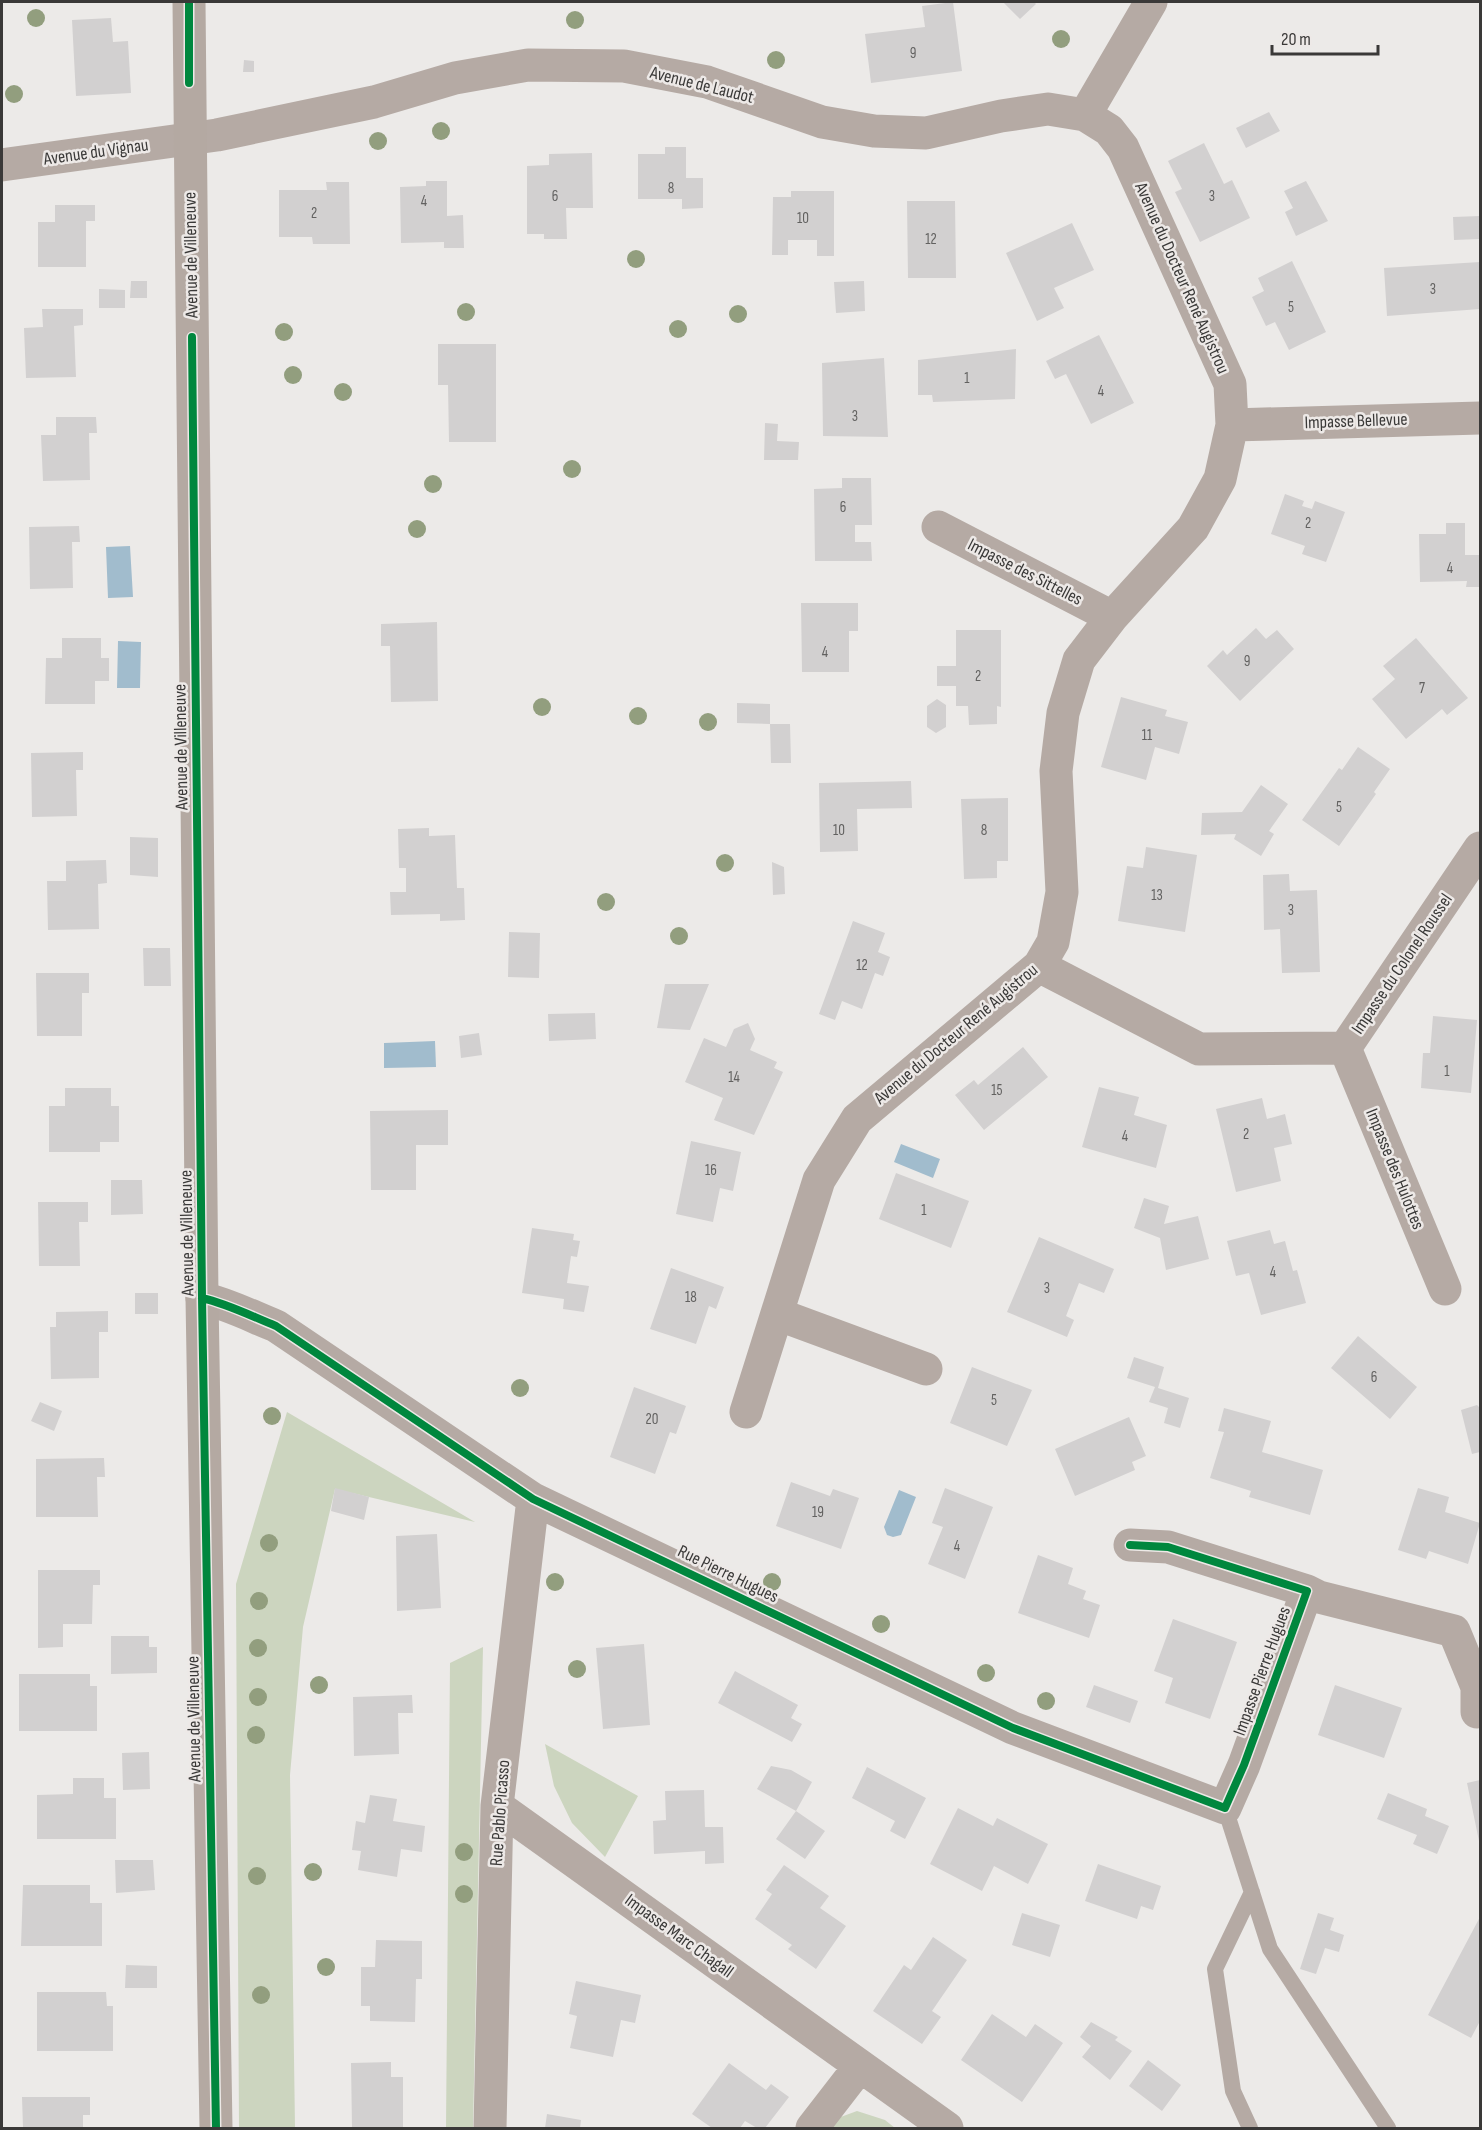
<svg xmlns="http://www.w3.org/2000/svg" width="1482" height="2130" viewBox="0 0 1482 2130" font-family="'Sofia Sans Condensed',sans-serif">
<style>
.green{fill:#ccd5bf}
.water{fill:#a1bccd}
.building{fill:#d2d0d0}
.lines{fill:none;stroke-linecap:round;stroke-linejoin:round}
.service{stroke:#b5aaa4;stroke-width:16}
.minor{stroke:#b5aaa4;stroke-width:33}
.secondary{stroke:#b4a9a2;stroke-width:33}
.cycleway-casing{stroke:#ede9e7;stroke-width:11}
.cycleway{stroke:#00873e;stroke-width:8}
.tree{fill:#929e7e}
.labels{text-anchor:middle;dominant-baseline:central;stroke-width:5;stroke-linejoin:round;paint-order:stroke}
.number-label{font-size:15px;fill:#626160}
.street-label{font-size:18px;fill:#3a3938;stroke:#ede9e7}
</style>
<rect width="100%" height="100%" fill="#eceae8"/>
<path class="green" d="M287,1412L475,1522L335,1489L303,1627L290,1775L295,2128H239L236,1584Z
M483,1647L473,2128H446L450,1663Z
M545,1744L638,1796L605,1857L572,1823L554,1786Z
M857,2111L885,2120L895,2128H830L838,2118Z"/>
<path class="water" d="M130,546L133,597L108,598L106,547Z
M118,641L141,642L140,688H117Z
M435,1041L436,1067L384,1068V1043Z
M901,1144L940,1159L933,1178L894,1162Z
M899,1490L916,1497L901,1535L893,1537L887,1535L884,1527Z"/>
<path class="building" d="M953,2L962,71L871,83L865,34L925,27L922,6Z
M1003,2H1034L1036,4L1020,19Z
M111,18L113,42L128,41L131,93L76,96L72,20Z
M244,60L254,61V72H243Z
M1269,112L1280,131L1246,148L1236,128Z
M1204,143L1224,184L1232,180L1250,218L1200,242L1175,192L1182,189L1168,161Z
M665,147H686V178H703V208L682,209V199H638V154H665Z
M592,153L593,208H566L567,239H544V234H527V166L549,165V154Z
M426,181H447V216L463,215L464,248H444V242L401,243L400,187L426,186Z
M1306,181L1328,221L1296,236L1285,212L1293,208L1284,191Z
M326,182H349L350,244H313L312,237H279V190H327Z
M791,191H834V256H817V240H788V255H772L773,197H791Z
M907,201H955L956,278H908Z
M55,205H95V221H86V267H38V222H55Z
M1480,216V239L1454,240L1453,217Z
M1072,223L1094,270L1054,288L1064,308L1037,321L1006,253Z
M1292,261L1326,332L1289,350L1275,322L1266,326L1252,297L1264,291L1258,278Z
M1480,262V309L1387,316L1384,268Z
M131,281H147V298H130Z
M864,281L865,311L836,313L834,282Z
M99,289L125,290V308H99Z
M42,309H83V325L74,326L76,377L26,378L24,328L43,327Z
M1099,335L1134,403L1091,424L1066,374L1055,379L1046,361Z
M438,344H496V442H449L448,385H438Z
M1016,349L1015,399L933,402L932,395H918V360Z
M884,358L888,437L823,436L822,363Z
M56,417H96L97,433H89L90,480L43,481L41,435H56Z
M765,423L778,424L777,441L799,442L798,460H764Z
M842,478H871L872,525H855V542H871L872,561H815L814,489L842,488Z
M1285,494L1304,501L1302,506L1312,509L1315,501L1345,512L1326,562L1302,554L1305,546L1271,534Z
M1446,523H1465V555H1480V587H1466L1467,581L1420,582L1419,534H1446Z
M79,526L80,542H72L73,588L30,589L29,527Z
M801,603H858V631H849V672H802Z
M437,622L438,701L391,702L390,646H381V624Z
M1256,628L1266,639L1277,630L1294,649L1240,701L1207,666L1223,650L1227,655Z
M956,630H1001V707L997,706V724L969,725L968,706H956V686H937V666H956Z
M62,638H101V658H109V681H95V704H45L46,658H62Z
M1416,638L1468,698L1447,715L1442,709L1406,739L1372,699L1395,679L1383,666Z
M1121,697L1167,710L1165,716L1188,722L1179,754L1155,747L1146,780L1101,767Z
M937,699L946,705V727L936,733L927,727V706Z
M737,703L770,704V724H790L791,763H771L770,724L737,723Z
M1358,747L1390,769L1374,792L1376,794L1339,846L1302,820L1339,768L1342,770Z
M83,752V770H76L77,816L32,817L31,753Z
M911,781L912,808L857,809L858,851L820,852L819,783Z
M1261,785L1288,804L1269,831L1274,834L1261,856L1234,839L1236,834L1201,835L1202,813L1242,812Z
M1008,798V861H997V878L964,879L961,799Z
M429,828V836L455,835L457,888H464L465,920L440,921V914L391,915L390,892H406V868H399L398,829Z
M130,837L158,838V877L130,875Z
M1146,847L1197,855L1185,932L1118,921L1127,866L1143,868Z
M106,860L107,883L98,884L99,929L48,930L47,881H66V861Z
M772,862L784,867L785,894L773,895Z
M1289,874L1290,891L1317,890L1320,972L1282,973L1280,929L1264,930L1263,875Z
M853,921L885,933L878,952L890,957L883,976L875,973L862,1009L842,1001L835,1020L819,1014Z
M509,932L540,933L539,978L508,977Z
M143,948H170L171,986H144Z
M36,973H89V993H82V1036H37Z
M665,984H709L690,1030L657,1028Z
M595,1013L596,1039L549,1041L548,1014Z
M1433,1016L1477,1020L1471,1093L1421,1088L1423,1053H1430Z
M748,1023L755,1039L750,1050L777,1062L774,1068L783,1072L754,1135L714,1120L723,1098L685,1082L704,1038L726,1047L734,1029Z
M479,1033L482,1055L461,1058L459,1036Z
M1023,1047L1048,1077L984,1130L955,1095L974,1080L978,1085Z
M1099,1087L1139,1097L1134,1115L1167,1125L1156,1168L1082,1147Z
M65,1088H111V1106H119V1142H100V1152H49V1106H65Z
M1262,1098L1267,1119L1285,1114L1292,1144L1274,1148L1281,1181L1236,1192L1216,1109Z
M448,1110V1145H416V1190H371L370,1111Z
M691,1141L741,1152L733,1191L720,1188L713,1222L676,1214Z
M896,1173L969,1201L951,1248L879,1219Z
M111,1180H142L143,1214L111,1215Z
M1144,1198L1169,1206L1164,1224L1198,1216L1209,1259L1166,1270L1160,1238L1134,1228Z
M38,1202H88V1222H79L80,1266H39Z
M532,1228L574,1234L573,1240L580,1241L577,1257L571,1256L567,1283L589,1286L584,1312L563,1309L564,1299L522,1293Z
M1270,1230L1274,1244L1285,1241L1293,1271L1297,1270L1306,1303L1261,1315L1249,1273L1236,1276L1227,1241Z
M1039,1237L1114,1269L1104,1293L1079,1283L1066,1316L1074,1320L1067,1337L1007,1312Z
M671,1268L724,1287L716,1309L709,1306L696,1344L650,1329Z
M135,1293H158V1314H135Z
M108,1311V1332H99V1378L51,1379L50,1327H56V1312Z
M1358,1336L1417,1387L1390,1419L1331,1368Z
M1134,1357L1164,1367L1158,1388L1189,1398L1180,1428L1164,1423L1168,1408L1149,1402L1155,1387L1127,1378Z
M972,1367L1032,1390L1007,1446L950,1423Z
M634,1387L686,1406L676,1434L670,1432L655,1474L610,1457Z
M40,1402L62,1411L54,1431L31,1421Z
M1477,1405L1480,1408V1452L1472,1454L1461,1410Z
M1224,1408L1271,1421L1262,1452L1323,1470L1310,1515L1249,1497L1251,1491L1210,1478L1224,1432L1218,1431Z
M1129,1417L1146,1456L1132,1462L1135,1470L1075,1496L1055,1449Z
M104,1458L105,1477H97L98,1517H36V1459Z
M791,1482L830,1496L833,1489L859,1498L841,1549L776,1526Z
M335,1488L369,1497L364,1520L331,1511Z
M945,1488L993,1507L965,1579L928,1564L943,1527L932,1523Z
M1418,1488L1449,1497L1445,1512L1480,1523L1468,1564L1429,1551L1426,1559L1398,1550Z
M437,1534L441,1608L397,1611L396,1536Z
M1038,1555L1073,1568L1068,1584L1086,1591L1083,1599L1100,1605L1089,1638L1018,1613Z
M38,1570H100V1585H93L92,1624H63V1647L38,1648Z
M1173,1619L1237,1642L1210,1719L1165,1703L1173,1678L1154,1671Z
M111,1636H149V1647H157V1673L111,1674Z
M644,1644L650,1725L603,1729L596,1648Z
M735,1671L798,1705L791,1718L802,1724L792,1742L718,1703Z
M19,1674H90V1686H97V1731H19Z
M1094,1685L1138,1701L1130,1723L1086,1707Z
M1335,1685L1402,1708L1384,1758L1318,1735Z
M412,1695L413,1713H398L399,1754L354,1756L353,1697Z
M149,1752L150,1789L123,1790L122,1753Z
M771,1766L791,1770L812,1782L796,1811L825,1831L805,1859L776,1839L796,1811L757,1789Z
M867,1767L926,1798L905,1839L890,1831L895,1821L852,1798Z
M73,1778H104V1798H116V1839H37V1795L73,1794Z
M1480,1780V1841H1479L1467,1783Z
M704,1790L705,1827H723L724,1863L705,1864V1851L654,1854L653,1821L666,1820L665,1791Z
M1388,1793L1427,1809L1425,1816L1449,1826L1437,1854L1413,1844L1417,1835L1377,1819Z
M370,1795L397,1799L393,1821L425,1826L422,1852L401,1849L397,1877L358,1870L361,1851L352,1850L356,1821L365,1823Z
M958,1808L993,1826L997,1818L1048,1844L1028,1884L994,1866L982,1891L930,1864Z
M115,1860H153L155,1890L116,1893Z
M1098,1864L1161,1886L1153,1910L1141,1906L1137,1919L1085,1901Z
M784,1865L829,1896L820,1908L846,1926L816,1969L788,1949L792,1945L755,1919L772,1894L766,1890Z
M23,1885H90V1903H102V1946H21Z
M1022,1913L1060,1925L1050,1957L1012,1945Z
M1318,1913L1334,1918L1330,1930L1344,1935L1339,1952L1325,1948L1316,1974L1300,1969Z
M1480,1917V2021L1471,2038L1428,2015Z
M933,1937L967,1960L932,2011L941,2017L922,2044L873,2011L904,1965L911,1970Z
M376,1940L422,1941V1979H416L415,2022L370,2021V2006H361V1967H375Z
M126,1965L157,1966V1988H125Z
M576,1981L641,1995L635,2023L621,2020L613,2057L570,2048L577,2016L569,2014Z
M37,1992H106L107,2006H113V2051H37Z
M992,2014L1026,2037L1035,2024L1063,2043L1022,2102L961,2060Z
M1091,2022L1118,2037L1115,2040L1132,2051L1110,2080L1082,2057L1091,2046L1080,2037Z
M1148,2060L1181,2085L1162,2111L1129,2086Z
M391,2062V2077H403V2128H352L351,2063Z
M729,2063L766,2090L771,2084L789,2097L765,2128H757L745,2121L740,2128H712L692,2114Z
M22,2097H90V2115H83V2128H23Z
M547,2114L581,2120L580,2128H545Z"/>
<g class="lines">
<path class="service" d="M1225,1808L1270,1949L1388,2128
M1250,2128L1233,2091L1215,1969L1252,1892"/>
<path class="minor" d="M2,165L217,135L374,102L455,78L528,65L624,66L707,82L822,122L874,131L926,133L1001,116L1048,109L1085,115L1151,2
M1232,425L1480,418
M938,527L1112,617
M1039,966L1199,1049L1345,1048L1480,848
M1345,1048L1445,1289
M202,1298C228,1304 251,1316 276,1326L533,1499L1013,1728L1225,1808L1244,1765L1307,1591L1168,1547L1130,1545
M777,1314L926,1369
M746,1412L819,1180L857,1119L1039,966L1053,942L1062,892L1056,771L1063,713L1079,660L1112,617L1193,528L1220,479L1232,425L1230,384L1123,148L1109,130L1085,115
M1307,1591L1319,1597L1454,1631L1477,1687V1712
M497,1806L947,2128
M490,2128L497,1806L533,1499
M812,2128L860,2066"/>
<path class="secondary" d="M189,2L202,1298L216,2128"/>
<defs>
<path id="cycleway" d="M189,2V83
M192,337L202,1298L216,2128
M202,1298C228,1304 251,1316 276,1326L533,1499L1013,1728L1225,1808L1244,1765L1307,1591L1168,1547L1130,1545"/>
</defs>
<use href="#cycleway" class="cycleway-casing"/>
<use href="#cycleway" class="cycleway"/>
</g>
<g class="tree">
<circle cx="36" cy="18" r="9"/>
<circle cx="575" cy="20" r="9"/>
<circle cx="1061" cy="39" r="9"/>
<circle cx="776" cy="60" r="9"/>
<circle cx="14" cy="94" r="9"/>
<circle cx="441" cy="131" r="9"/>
<circle cx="378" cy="141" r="9"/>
<circle cx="636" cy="259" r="9"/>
<circle cx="466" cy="312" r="9"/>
<circle cx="738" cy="314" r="9"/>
<circle cx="678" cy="329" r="9"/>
<circle cx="284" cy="332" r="9"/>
<circle cx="293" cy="375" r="9"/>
<circle cx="343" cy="392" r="9"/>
<circle cx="572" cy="469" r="9"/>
<circle cx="433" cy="484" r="9"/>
<circle cx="417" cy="529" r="9"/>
<circle cx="542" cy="707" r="9"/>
<circle cx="638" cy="716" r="9"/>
<circle cx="708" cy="722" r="9"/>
<circle cx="725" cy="863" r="9"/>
<circle cx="606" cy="902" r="9"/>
<circle cx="679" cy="936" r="9"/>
<circle cx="520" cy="1388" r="9"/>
<circle cx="272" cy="1416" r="9"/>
<circle cx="269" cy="1543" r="9"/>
<circle cx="555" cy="1582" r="9"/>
<circle cx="772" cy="1582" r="9"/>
<circle cx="259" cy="1601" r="9"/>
<circle cx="881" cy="1624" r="9"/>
<circle cx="258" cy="1648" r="9"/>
<circle cx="577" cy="1669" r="9"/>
<circle cx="986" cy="1673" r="9"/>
<circle cx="319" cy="1685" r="9"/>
<circle cx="258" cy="1697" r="9"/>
<circle cx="1046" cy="1701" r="9"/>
<circle cx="256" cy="1735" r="9"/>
<circle cx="464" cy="1852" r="9"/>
<circle cx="313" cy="1872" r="9"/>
<circle cx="257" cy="1876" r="9"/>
<circle cx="464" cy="1894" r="9"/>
<circle cx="326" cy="1967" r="9"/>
<circle cx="261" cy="1995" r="9"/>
</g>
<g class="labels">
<g class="number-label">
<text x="913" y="53">9</text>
<text x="671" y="188">8</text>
<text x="555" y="196">6</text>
<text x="1212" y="196">3</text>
<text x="424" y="201">4</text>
<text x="314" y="213">2</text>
<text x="803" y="218">10</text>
<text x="931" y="239">12</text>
<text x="1433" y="289">3</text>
<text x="1291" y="307">5</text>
<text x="967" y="378">1</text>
<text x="1101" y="391">4</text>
<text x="855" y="416">3</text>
<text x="843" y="507">6</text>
<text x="1308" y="523">2</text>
<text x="1450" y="568">4</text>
<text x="825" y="652">4</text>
<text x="1247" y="661">9</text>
<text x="978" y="676">2</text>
<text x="1422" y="688">7</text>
<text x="1147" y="735">11</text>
<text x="1339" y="807">5</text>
<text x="839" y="830">10</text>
<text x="984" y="830">8</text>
<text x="1157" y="895">13</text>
<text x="1291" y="910">3</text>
<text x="862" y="965">12</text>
<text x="1447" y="1071">1</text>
<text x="734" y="1077">14</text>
<text x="997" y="1090">15</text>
<text x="1246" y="1134">2</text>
<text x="1125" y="1136">4</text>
<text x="711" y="1170">16</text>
<text x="924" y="1210">1</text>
<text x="1273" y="1272">4</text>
<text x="1047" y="1288">3</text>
<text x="691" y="1297">18</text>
<text x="1374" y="1377">6</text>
<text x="994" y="1400">5</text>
<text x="652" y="1419">20</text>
<text x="818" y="1512">19</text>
<text x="957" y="1546">4</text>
</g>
<g class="street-label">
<text transform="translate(702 85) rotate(14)">Avenue de Laudot</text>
<text transform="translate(96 152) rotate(-8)">Avenue du Vignau</text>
<text transform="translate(191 255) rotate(-91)">Avenue de Villeneuve</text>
<text transform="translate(1182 278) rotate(66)">Avenue du Docteur René Augistrou</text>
<text transform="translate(1356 421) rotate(-2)">Impasse Bellevue</text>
<text transform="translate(1025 572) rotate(27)">Impasse des Sittelles</text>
<text transform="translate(181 747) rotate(-91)">Avenue de Villeneuve</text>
<text transform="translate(1402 964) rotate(-56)">Impasse du Colonel Roussel</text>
<text transform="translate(956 1034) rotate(-40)">Avenue du Docteur René Augistrou</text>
<text transform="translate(1395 1169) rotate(68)">Impasse des Hulottes</text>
<text transform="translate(187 1233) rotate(-91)">Avenue de Villeneuve</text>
<text transform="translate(728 1574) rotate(26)">Rue Pierre Hugues</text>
<text transform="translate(1262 1671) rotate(-70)">Impasse Pierre Hugues</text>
<text transform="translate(194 1719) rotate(-91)">Avenue de Villeneuve</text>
<text transform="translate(500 1813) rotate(-86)">Rue Pablo Picasso</text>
<text transform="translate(679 1936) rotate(36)">Impasse Marc Chagall</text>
</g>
</g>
<rect width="1482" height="2130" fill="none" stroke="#3a3938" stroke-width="6"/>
<path d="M1272 45v9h106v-9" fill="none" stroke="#3a3938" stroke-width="3"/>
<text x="1281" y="45" font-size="18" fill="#3a3938" stroke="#ede9e7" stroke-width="4.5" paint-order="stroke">20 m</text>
</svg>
